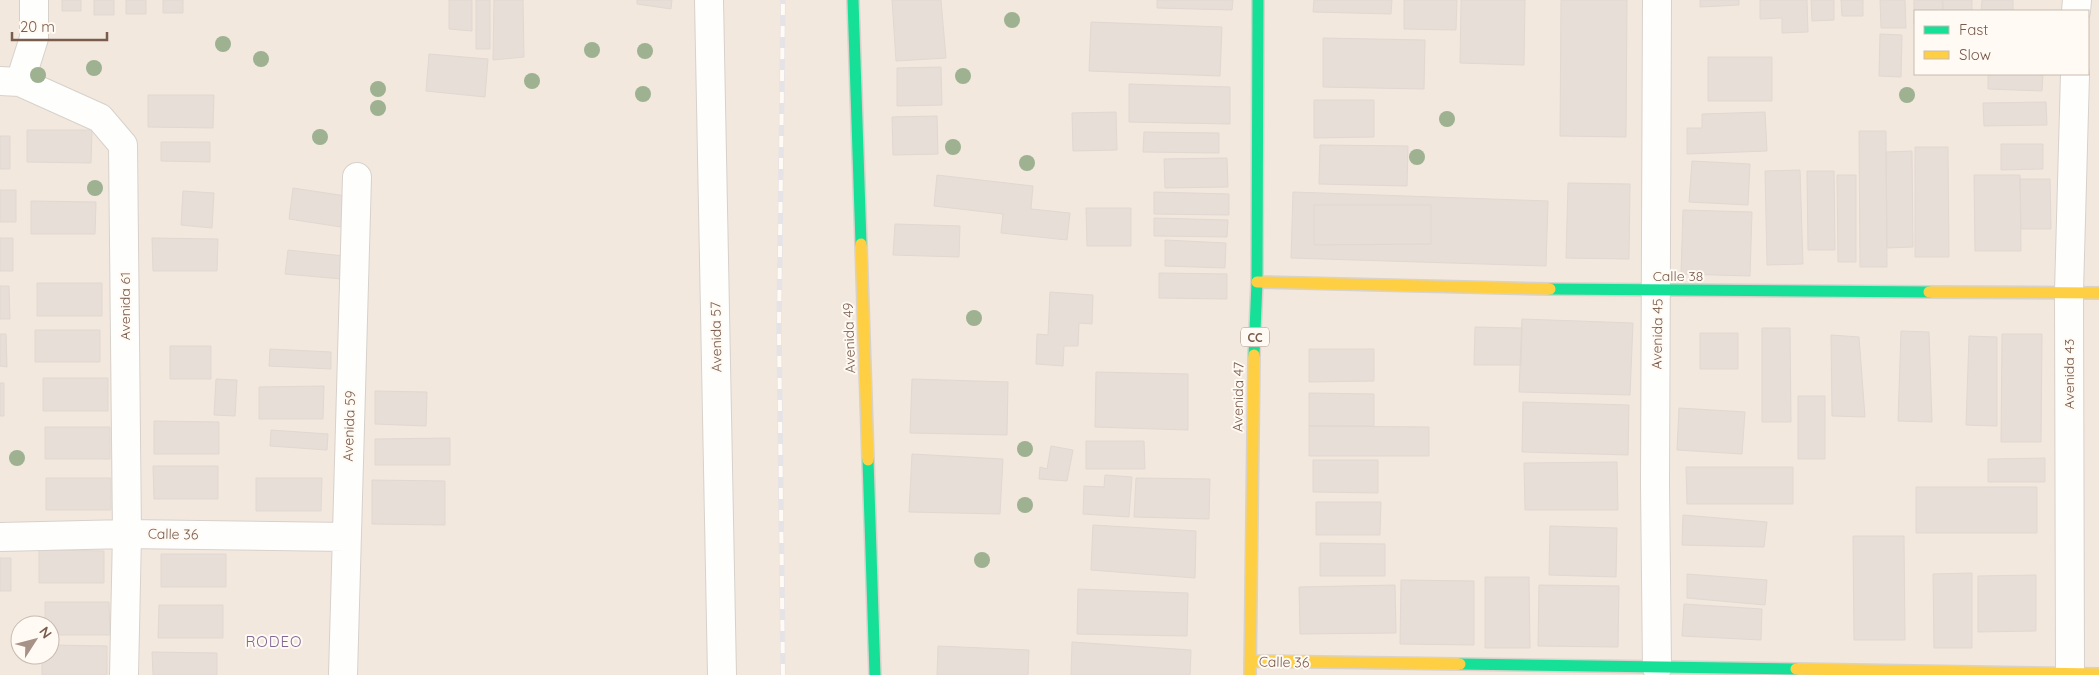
<svg xmlns="http://www.w3.org/2000/svg" width="2099" height="675" viewBox="0 0 2099 675" font-family="Quicksand,sans-serif">
<style>
.residential{fill:#f2e8de;fill-rule:evenodd}
.building{fill:#e6ded7;stroke:#e2d8d2}
.lines{fill:none;stroke-linecap:round;stroke-linejoin:round}
.street-casing{stroke:#d7d1cb;stroke-width:30}
.fast-casing{stroke:#d9d2cb;stroke-width:14}
.slow-casing{stroke:#d9d2cb;stroke-width:14}
.street{stroke:#fefefd;stroke-width:28}
.fast{stroke:#16e098;stroke-width:11}
.slow{stroke:#ffcf43;stroke-width:11}
.rail-casing{stroke:#e6e3e7;stroke-width:5.5}
.rail{stroke:#fffaf3;stroke-width:4;stroke-dasharray:11;stroke-linecap:butt}
.tree{fill:#9eb190}
.labels{text-anchor:middle;dominant-baseline:central;stroke-width:4;stroke-linejoin:round;paint-order:stroke}
.shield{fill:#fffaf3;stroke:#a28b7f;stroke-width:1}
.shield-label{font-size:12px;font-weight:bold;fill:#7a5c4d}
.street-label{font-size:14px;fill:#7a5c4d;stroke:#fffaf3}
.neighbourhood-label{font-size:15px;letter-spacing:1px;fill:#846695;stroke:#fffaf3}
</style>
<rect width="100%" height="100%" fill="#f9f5f0"/>
<path class="residential" d="M0,0H2099V675H0ZM1915,11H2088V74H1915ZM20,625H50V655H20Z"/>
<path class="building" d="M62,0H81V11H62Z
M94,0H114V15H94Z
M126,0H146V14H126Z
M163,0H183V13H163Z
M449,0H472V31L449,29Z
M476,0H490V49H476Z
M494,0H523L524,57L493,60Z
M637,0H672L671,9L637,4Z
M892,0H941L946,58L896,61Z
M1157,0H1233L1232,10L1157,8Z
M1314,0H1392L1391,14L1313,12Z
M1404,0H1457L1456,30L1404,29Z
M1461,0H1525L1524,65L1460,63Z
M1561,0H1627L1626,137L1560,136Z
M1700,0H1739V5L1700,7Z
M1760,0H1807L1808,32L1782,33V18L1760,19Z
M1811,0H1834V20L1812,21Z
M1841,0H1863V16H1842Z
M1880,0H1905L1906,28H1881Z
M1914,0H1942L1943,11H1915L1914,24Z
M1943,0H1972V11H1943Z
M1982,0H2013V11H1981Z
M1091,22L1222,27L1220,76L1089,71Z
M1880,34L1902,35L1901,77L1879,76Z
M1323,38L1425,40L1424,89L1323,87Z
M429,54L488,59L485,97L426,91Z
M1708,57H1772V101H1708Z
M941,67L942,105L897,106V68Z
M1988,74H2043L2042,91L1988,89Z
M1129,84L1230,87V124L1129,122Z
M148,95H214L213,128L148,127Z
M1314,100H1374V137L1314,138Z
M2046,102L2047,125L1984,126L1983,103Z
M1116,112L1117,150L1073,151L1072,113Z
M1765,112L1767,151L1687,154V128H1702V114Z
M937,116L938,154L893,155L892,117Z
M27,130H92L91,163L27,162Z
M1859,131H1886L1887,267H1860Z
M1144,132L1219,133V153L1143,152Z
M0,136H10V169H0Z
M161,142H210V162L161,161Z
M2001,144H2043V169L2001,170Z
M1320,145L1408,146L1407,186L1319,184Z
M1915,147H1948L1949,257H1915Z
M1912,151L1913,247L1887,248L1886,152Z
M1227,158L1228,187L1165,188L1164,159Z
M1692,161L1750,164L1748,205L1689,202Z
M1800,170L1803,264L1767,265L1765,171Z
M1807,171H1834L1835,250H1808Z
M937,175L1033,186L1031,209L1070,213L1067,240L1001,233L1003,214L934,206Z
M1837,175H1856V262H1838Z
M1974,175H2020L2021,251H1975Z
M2020,179H2050L2051,229H2021Z
M1568,183L1630,184L1629,259L1566,258Z
M293,188L346,196L341,227L289,219Z
M0,190H16V222H0Z
M183,191L214,193L212,228L181,225Z
M1154,192L1229,194V215L1154,214Z
M1293,192L1548,201L1546,266L1291,258Z
M31,201L96,202L95,234H31Z
M1314,205H1431V244L1314,245Z
M1086,208H1131V246H1087Z
M1683,210L1752,212L1750,276L1681,274Z
M1154,218L1228,220L1227,237L1154,236Z
M895,224L960,226L959,257L893,255Z
M0,238H13V271H0Z
M152,238L218,239L217,271H153Z
M1165,240L1226,243L1225,268L1165,266Z
M288,250L344,256L342,279L285,274Z
M1159,273L1227,274V299L1159,298Z
M37,283H102V316H37Z
M0,286H9L10,319H0Z
M1050,292L1093,295L1092,324L1079,323L1078,346H1064L1063,366L1036,364L1037,334L1048,335Z
M1522,319L1633,323L1630,395L1519,392Z
M1475,327L1522,328L1521,365H1474Z
M1762,328H1790L1791,422H1762Z
M35,330H100V362H35Z
M1901,331L1929,332L1932,422L1898,421Z
M1700,333H1738V369H1700Z
M0,334H6L7,367L0,366Z
M2002,334H2042L2041,442H2001Z
M1831,335L1859,337L1865,417L1832,416Z
M1969,336L1997,337V426L1966,425Z
M170,346H211V379H170Z
M270,349L331,352V369L269,366Z
M1309,349H1374V381L1309,382Z
M1096,372L1188,374V430L1095,427Z
M43,378H108V411H43Z
M216,379L237,380L235,416L214,415Z
M912,379L1008,382L1007,435L910,433Z
M0,383H4V416H0Z
M324,386L323,419H259V387Z
M375,391L427,392L426,426L375,424Z
M1309,393L1374,394V426H1309Z
M1798,396H1825V459H1798Z
M1523,402L1629,405L1628,455L1522,452Z
M1679,408L1745,412L1742,454L1677,450Z
M154,421L219,422V454H154Z
M1309,426L1429,427V456H1309Z
M45,427H110V459H45Z
M271,430L328,434L327,450L270,446Z
M450,438V465H375V439Z
M1086,441H1144L1145,469H1086Z
M1051,446L1073,450L1067,481L1039,479L1040,467L1047,469Z
M912,454L1003,459L1000,514L909,512Z
M2045,458V482H1988V459Z
M1313,460H1378V493L1313,492Z
M1617,462L1618,510H1525L1524,463Z
M153,466H218V499H154Z
M1686,467H1793V504H1687Z
M1105,475L1132,477L1129,517L1083,514L1084,486L1104,487Z
M46,478H111V510H46Z
M256,478H322L321,511H256Z
M1136,478L1210,479L1209,519L1134,517Z
M372,480L445,481V525L372,524Z
M1916,487H2037V533H1916Z
M1316,502H1381L1380,535H1316Z
M1683,515L1767,522L1764,547L1682,545Z
M1093,525L1196,531L1195,578L1091,570Z
M1550,526L1617,528L1616,577L1549,575Z
M1853,536H1904L1905,640H1854Z
M1320,543L1385,544V576H1320Z
M39,550L104,551V583H39Z
M161,554H226V587H161Z
M0,558H11V591H0Z
M1972,573V648H1934L1933,574Z
M1687,574L1767,580L1765,605L1687,598Z
M2036,575V631L1978,632V576Z
M1485,577H1529L1530,648H1485Z
M1401,580L1474,581V645L1400,644Z
M1395,585L1396,633L1300,634L1299,587Z
M1539,585L1619,586L1618,647L1538,646Z
M1078,589L1188,593L1187,636L1077,634Z
M45,602H109L110,635H50V625H45Z
M1684,604L1762,609L1761,640L1682,636Z
M159,605H223V638H158Z
M1072,642L1191,650L1190,675H1071Z
M50,645L107,646V675H42V655H50Z
M938,646L1029,650L1028,675H937Z
M152,652L217,653V675H153Z"/>
<g class="lines">
<defs>
<path id="street" d="M709,0L722,675
M2076,11L2077,0
M0,81L20,82L100,118L123,145L127,534L124,675
M20,82L34,38V0
M0,537L127,534L346,537
M1657,668L1655,484L1657,0
M2070,674L2069,292L2075,74
M343,675L357,177"/>
<path id="fast" d="M853,0L861,244
M1550,289L1929,292
M1254,355L1257,282L1258,0
M868,460L875,675
M1460,664L1796,669"/>
<path id="slow" d="M861,244L868,460
M1257,282L1550,289
M1929,292L2099,293
M1250,661L1460,664
M1796,669L2099,674
M1250,675L1254,355"/>
</defs>
<use href="#street" class="street-casing"/>
<use href="#fast" class="fast-casing"/>
<use href="#slow" class="slow-casing"/>
<use href="#street" class="street"/>
<use href="#fast" class="fast"/>
<use href="#slow" class="slow"/>
<defs>
<path id="rail" d="M783,675L779,328L783,0"/>
</defs>
<use href="#rail" class="rail-casing"/>
<use href="#rail" class="rail"/>
</g>
<g class="tree">
<circle cx="1012" cy="20" r="8"/>
<circle cx="223" cy="44" r="8"/>
<circle cx="592" cy="50" r="8"/>
<circle cx="645" cy="51" r="8"/>
<circle cx="261" cy="59" r="8"/>
<circle cx="94" cy="68" r="8"/>
<circle cx="38" cy="75" r="8"/>
<circle cx="963" cy="76" r="8"/>
<circle cx="532" cy="81" r="8"/>
<circle cx="378" cy="89" r="8"/>
<circle cx="643" cy="94" r="8"/>
<circle cx="1907" cy="95" r="8"/>
<circle cx="378" cy="108" r="8"/>
<circle cx="1447" cy="119" r="8"/>
<circle cx="320" cy="137" r="8"/>
<circle cx="953" cy="147" r="8"/>
<circle cx="1417" cy="157" r="8"/>
<circle cx="1027" cy="163" r="8"/>
<circle cx="95" cy="188" r="8"/>
<circle cx="974" cy="318" r="8"/>
<circle cx="1025" cy="449" r="8"/>
<circle cx="17" cy="458" r="8"/>
<circle cx="1025" cy="505" r="8"/>
<circle cx="982" cy="560" r="8"/>
</g>
<g class="labels">
<rect class="shield" x="1241" y="327.5" width="28" height="19" rx="4"/>
<g class="shield-label">
<text x="1255" y="337">CC</text>
</g>
<g class="street-label">
<text x="1678" y="276">Calle 38</text>
<text transform="translate(125 306) rotate(-90)">Avenida 61</text>
<text transform="translate(1657 334) rotate(-89)">Avenida 45</text>
<text transform="translate(716 337) rotate(-91)">Avenida 57</text>
<text transform="translate(849 338) rotate(-92)">Avenida 49</text>
<text transform="translate(2069 374) rotate(-90)">Avenida 43</text>
<text transform="translate(1238 397) rotate(-89)">Avenida 47</text>
<text transform="translate(349 426) rotate(-88)">Avenida 59</text>
<text transform="translate(173 534) rotate(1)">Calle 36</text>
<text transform="translate(1284 662) rotate(1)">Calle 36</text>
</g>
<g class="neighbourhood-label">
<text x="274" y="641">RODEO</text>
</g>
</g>
<rect x="1914" y="10" width="175" height="65" fill="#fffaf3" stroke="#cabbb1"/>
<rect x="1924" y="26" width="25" height="8" fill="#16e098" stroke="#cabbb1"/>
<text x="1959" y="35" font-size="15" fill="#7a5c4d">Fast</text>
<rect x="1924" y="51" width="25" height="8" fill="#ffcf43" stroke="#cabbb1"/>
<text x="1959" y="60" font-size="15" fill="#7a5c4d">Slow</text>
<g transform="translate(35 640) rotate(54)"><circle r="24" fill="#fffaf3" stroke="#cabbb1"/>
<path d="M0-4L9 19L0 12L-9 19Z" fill="#a69286"/>
<text y="-8" font-size="14" font-weight="bold" text-anchor="middle" fill="#7a5c4d">N</text>
</g>
<path d="M12 32v8h95v-8" fill="none" stroke="#7a5c4d" stroke-width="2.5"/>
<text x="20" y="32" font-size="15" fill="#7a5c4d" stroke="#fffaf3" stroke-width="4" paint-order="stroke">20 m</text>
</svg>
